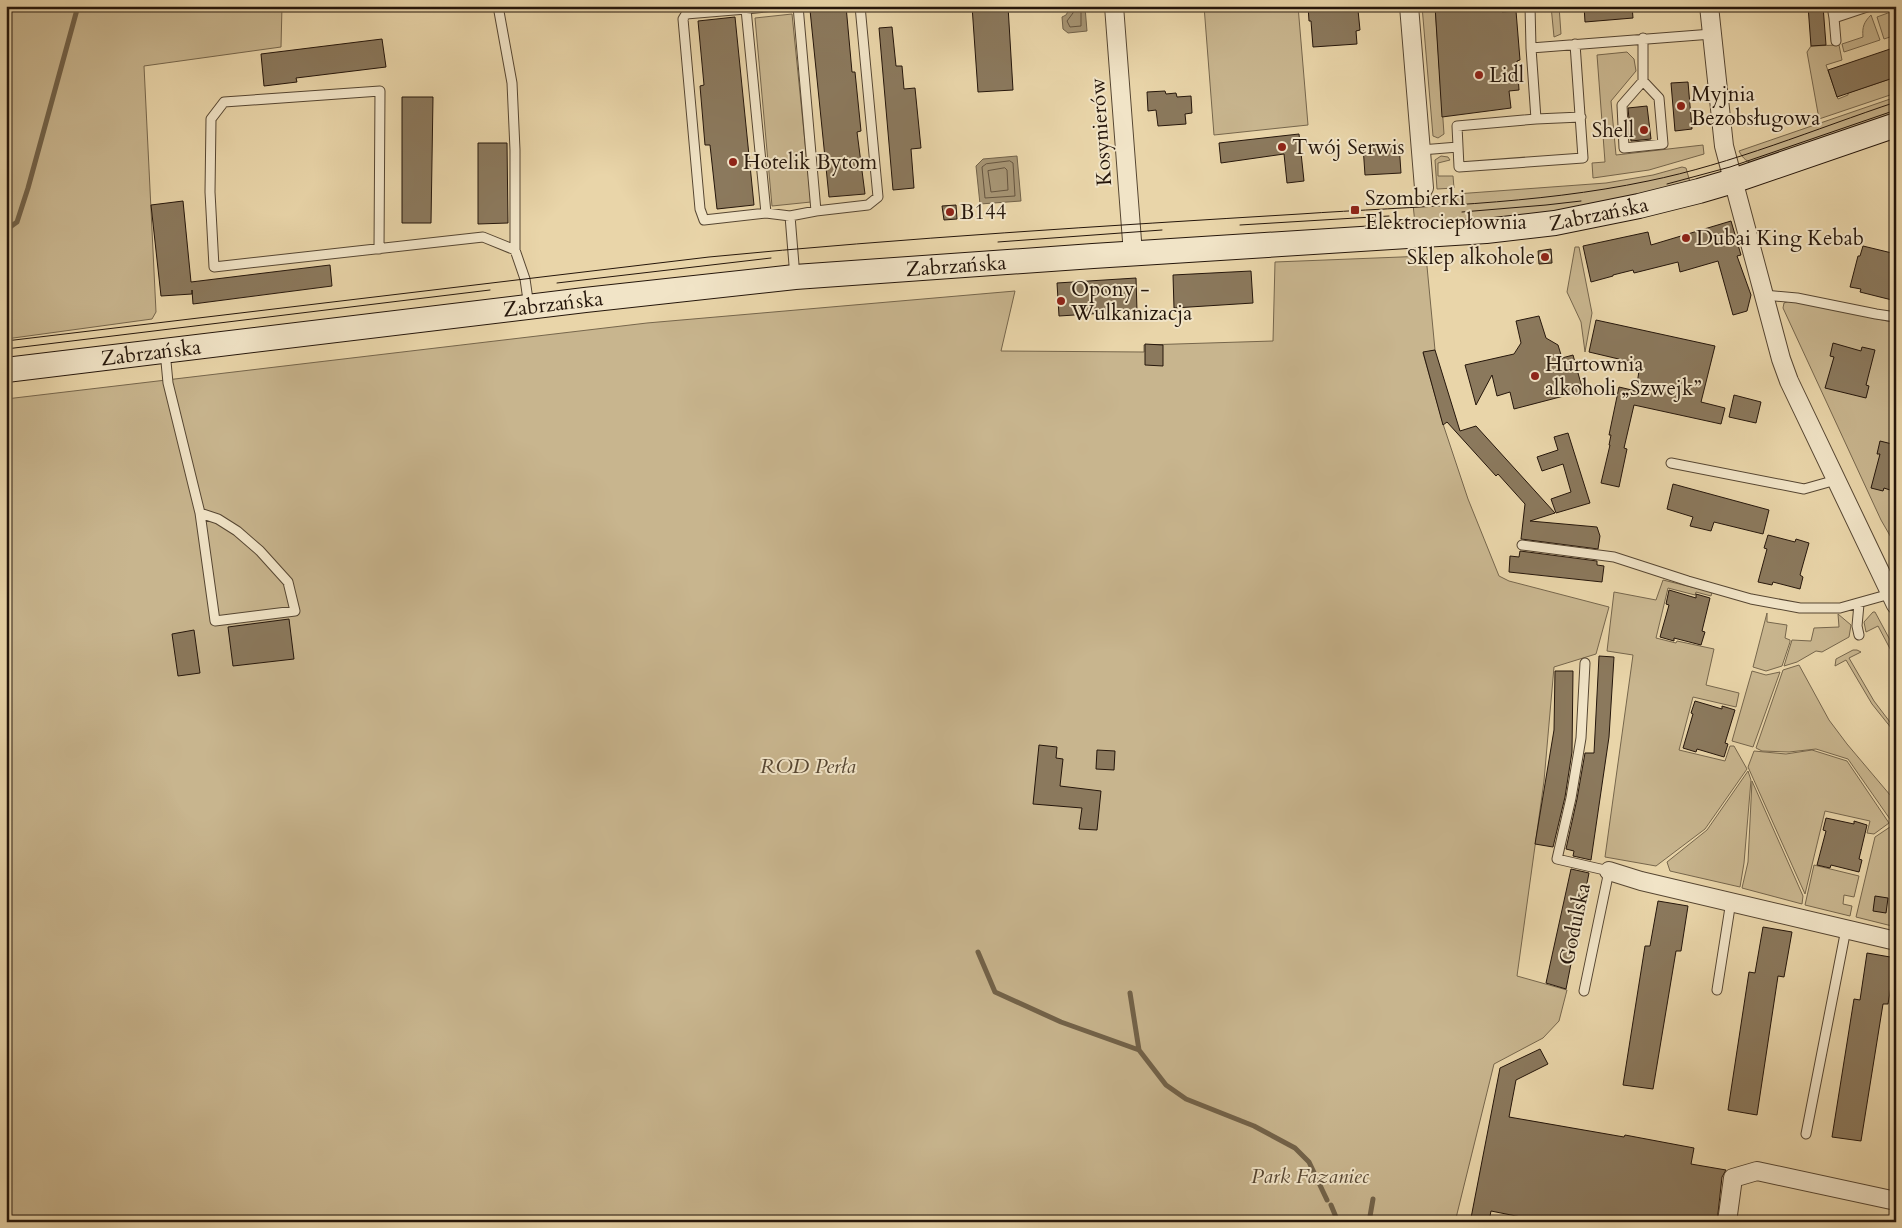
<svg xmlns="http://www.w3.org/2000/svg" width="1902" height="1228" viewBox="0 0 1902 1228" font-family="Cardo,serif">
<style>
.green{fill:#c8b58e;stroke:#76664c}
.water{fill:#a69473;stroke:#726249}
.lines{fill:none;stroke-linecap:round;stroke-linejoin:round}
.shore{stroke:#66553f;stroke-width:1}
.stream{stroke:#726249;stroke-width:5}
.building{fill:#8b795d;stroke:#25160b}
.lane-casing{stroke:#564632;stroke-width:11}
.street-casing{stroke:#564632;stroke-width:20}
.secondary-casing{stroke:#25160b;stroke-width:26}
.lane{stroke:#f1e4c7;stroke-width:9}
.street{stroke:#f1e4c7;stroke-width:18}
.secondary{stroke:#f1e4c7;stroke-width:24}
.tram{stroke:#25160b;stroke-width:1}
.poi-dot{fill:#8f2418;stroke:#f1e4c7;stroke-width:2}
.labels{text-anchor:middle;dominant-baseline:central;stroke-width:4;stroke-linejoin:round;paint-order:stroke}
.poi-label{font-size:21px;fill:#25160b;stroke:#f1e4c7;text-anchor:start}
.street-label{font-size:21px;fill:#25160b;stroke:#f1e4c7}
.park-label{font-size:21px;font-style:italic;fill:#564632;stroke:#f1e4c7}
</style>
<rect width="100%" height="100%" fill="#e9d5a9"/>
<filter id="stains"><feTurbulence type="fractalNoise" baseFrequency=".004" numOctaves="4"/><feColorMatrix values="0 0 0 0 .2 0 0 0 0 .09 0 0 0 0 .02 0 0 0 .5 -.17"/></filter>
<radialGradient id="worn" r=".72"><stop offset=".6" stop-color="#630" stop-opacity="0"/><stop offset="1" stop-color="#630" stop-opacity=".3"/></radialGradient>
<path class="green" d="M6,6H282L281,47L144,66L156,312L152,319L6,339Z
M1204,6H1298L1308,125L1214,135Z
M1422,6H1435L1444,134L1438,138L1433,136Z
M1551,6H1559L1561,34L1554,37Z
M1896,10V35L1884,39L1877,17Z
M792,14L811,202L772,206L755,18Z
M1871,15L1880,40L1844,52L1842,44L1863,37C1862,27 1864,22 1871,15Z
M1839,45L1842,60L1826,65L1838,99L1848,95V93L1896,77V93L1819,119L1807,52L1811,46Z
M1627,52L1634,59L1636,71L1611,101L1616,155L1703,145L1704,154L1649,170L1593,178L1592,163L1605,162L1597,55Z
M1896,97V116L1756,164C1747,162 1743,159 1739,151Z
M1441,156L1448,157L1450,160L1438,163V176H1453L1454,188L1437,189L1435,160Z
M1682,167L1686,168L1690,182L1640,195L1535,216L1415,224L1413,204L1415,197L1606,183L1653,175Z
M1575,247H1579L1592,313L1585,352L1581,322L1567,292Z
M1426,256L1435,350L1423,353L1444,427L1468,499L1499,576L1509,581L1609,607L1596,654L1554,667L1544,781L1517,976L1567,990L1559,1021L1543,1038L1494,1064L1456,1218L1472,1222H6V399L647,323L1015,291L1001,351L1144,352V345L1273,341L1275,262Z
M1792,300L1896,323V546L1881,520L1783,308L1784,303Z
M1663,580L1712,592L1711,596L1696,592L1695,595L1668,588L1656,638L1676,643L1677,641L1714,649L1706,685L1739,693L1736,707L1693,697L1679,750L1725,761L1730,746H1734L1747,769L1705,829L1656,866L1605,857L1633,655L1607,651L1614,592L1656,600Z
M1873,612H1875L1896,651V660L1878,626L1866,632L1864,622Z
M1767,613V622L1787,625L1785,638L1790,640V642L1782,666L1766,671L1753,667Z
M1838,614L1851,625L1849,637L1822,652L1816,651L1797,662L1784,666L1792,640L1811,641L1814,628L1839,627Z
M1853,650H1857L1861,652L1849,658L1874,701L1896,730V734L1872,704L1846,660L1835,666L1836,659Z
M1799,665L1829,720L1847,744L1896,802V820L1892,822L1848,759L1816,749L1789,752L1762,751L1756,748L1783,670Z
M1752,671L1766,675L1780,672L1753,747L1732,741Z
M1812,750L1847,761L1889,823L1874,834L1867,833L1870,821L1825,811L1805,894L1748,767L1754,751L1786,754Z
M1748,771L1751,780L1744,863L1740,887L1670,871L1667,862L1707,830Z
M1752,781L1803,896L1802,904L1742,888L1748,862Z
M1896,823V927L1856,917L1875,837Z
M1814,865L1859,876L1854,897L1844,895L1843,904L1852,906L1850,916L1805,905Z"/>
<path class="water" d="M1085,7L1087,31L1068,33L1063,29L1062,17L1066,15L1070,8Z
M1017,156L1021,201L980,204L976,166L983,159Z"/>
<g class="lines">
<path class="shore" d="M1075,6L1073,13L1067,21L1070,27L1081,26V6
M1010,161L1013,163L1015,196L985,198L982,167L986,164Z
M1005,168L1007,170L1008,190L991,192L988,171Z"/>
<path class="stream" d="M6,230L17,222L28,188L78,6
M978,952L995,992L1061,1022L1139,1050
M1130,993L1139,1050L1166,1085L1186,1099L1254,1126L1295,1148L1309,1162L1327,1200
M1331,1205L1338,1222
M1369,1222L1373,1199"/>
</g>
<path class="building" d="M846,6L852,72H855L861,131L857,132L865,194L829,197L810,10Z
M972,6H1008L1013,90L978,92Z
M1308,6H1340V11L1358,10L1360,30L1356,31L1357,44L1313,47L1311,21H1309Z
M1435,6H1501L1502,12L1516,11L1520,60L1517,61L1519,90L1509,91L1511,108L1442,117Z
M1584,6H1632L1633,18L1585,22Z
M1808,6H1823L1826,45L1811,46Z
M735,17L754,205L717,209L710,145H705L700,86L704,85L698,21Z
M892,27L896,66H902L904,89L915,88L921,148L911,149L914,188L893,190L879,28Z
M382,39L386,67L296,78L297,82L264,86L261,54Z
M1896,47V77L1837,97L1828,70Z
M1688,82L1692,129L1675,131L1671,83Z
M1165,91L1166,94L1176,93L1177,97L1191,96L1192,113L1185,114L1186,124L1158,126L1156,110L1148,111L1147,92Z
M402,97H433L431,223H402Z
M1647,106L1651,139L1631,141L1628,108Z
M1299,134L1304,181L1287,183L1284,154L1221,163L1219,143Z
M478,143H507L508,223L478,224Z
M1399,144L1401,173L1365,175L1363,146Z
M183,201L191,282L330,265L332,286L193,304L192,290V294L161,296L151,205Z
M956,205L957,219L944,220L942,206Z
M1731,221L1741,255L1737,256L1751,295L1747,311L1733,315L1718,261L1680,272L1678,262L1634,273L1633,270L1613,275V276L1591,282L1583,246L1648,232L1651,245Z
M1863,246L1896,254V301L1860,292L1861,289L1850,287L1858,256H1860Z
M1551,249L1552,263L1539,264L1538,251Z
M1251,271L1253,303L1174,308L1173,275Z
M1136,278L1137,311L1059,316L1057,283Z
M1539,316L1546,338L1558,345L1562,358L1573,355L1583,391L1514,409L1510,392L1497,396L1492,375L1476,405L1465,365L1514,354L1521,343L1516,321Z
M1596,320L1715,346L1701,402L1725,408L1721,424L1634,405L1624,448L1627,449L1619,487L1601,483L1610,445H1609L1611,435H1609L1619,387L1636,391L1640,364L1589,352Z
M1833,343L1861,351L1862,347L1875,350L1866,385L1869,386L1866,398L1825,388L1834,357L1830,356Z
M1145,344L1163,345V366L1145,365Z
M1435,350L1460,431L1476,426L1555,513L1530,521L1597,527L1600,536L1598,549L1521,539L1525,504L1498,474L1496,476L1447,422L1443,425L1423,352Z
M1734,395L1761,402L1756,423L1729,417Z
M1568,433L1590,503L1556,513L1551,499L1571,492L1563,464L1542,471L1537,457L1558,450L1554,437Z
M1880,441L1896,445V492L1884,488L1883,491L1871,488L1880,454H1877Z
M1673,484L1769,510L1763,534L1714,522L1711,531L1690,526L1693,517L1667,509Z
M1768,535L1795,542L1796,539L1809,543L1800,575L1803,577L1800,589L1773,582L1772,585L1758,582L1767,549L1764,548Z
M1520,551L1597,561V565L1604,566L1602,582L1509,572L1510,556L1519,557Z
M1669,590L1696,598V594L1710,598L1702,631L1705,632L1701,645L1674,638V641L1660,637L1669,605L1666,604Z
M289,619L294,659L233,666L228,627Z
M194,630L200,673L178,676L172,634Z
M1599,656L1614,657L1609,737L1591,860L1573,856L1574,851L1566,849L1577,799L1585,753H1594Z
M1555,671H1573L1572,752L1565,797L1553,847L1535,844L1554,730Z
M1695,701L1722,709V706L1735,710L1725,743L1728,744L1724,757L1697,749L1696,752L1683,748L1693,714L1691,713Z
M1039,745L1057,747L1056,758L1063,759L1060,786L1101,791L1097,830L1079,829L1082,808L1033,804Z
M1097,750L1115,751L1114,770L1096,769Z
M1826,818L1854,824V821L1867,825L1859,859L1862,860L1859,872L1831,865L1830,868L1817,865L1826,831L1823,830Z
M1571,869L1589,873L1566,989L1546,983Z
M1875,896L1888,898L1886,913L1873,911Z
M1658,901L1688,906L1681,951H1676L1653,1089L1623,1085L1645,946H1650Z
M1763,927L1792,932L1784,977L1778,976L1757,1115L1728,1110L1749,972L1755,973Z
M1867,953L1896,958L1888,1004H1883L1861,1141L1832,1137L1854,999L1860,1000Z
M1540,1049L1548,1064L1516,1080L1509,1117L1624,1137L1625,1135L1694,1148L1691,1164L1726,1170L1722,1177L1717,1222H1546L1491,1211L1489,1221L1471,1218L1500,1068Z"/>
<g class="lines">
<defs>
<path id="lane" d="M498,6L512,83L515,150V250
M798,6L816,211
M1530,6L1531,48L1712,34
M1832,6L1834,18L1870,6
M746,9L686,14L683,19L700,209L704,220L766,213L790,216L816,211L868,205L878,197L860,6
M1834,18L1836,41
M1643,38V81L1659,98L1663,144L1624,148L1622,105L1643,81
M1531,48L1536,119L1457,126L1459,167L1583,158L1575,44
M1536,119L1581,117
M1421,150L1458,147
M766,213L746,9L775,6
M790,216L795,277
M379,249L380,91L224,102L211,119L210,192L214,267L483,237L515,250L525,279L529,307
M1764,295L1797,298L1876,314L1896,317
M165,351L168,383L200,513L215,621L295,611L288,582L260,551L237,531L218,519L200,513
M1671,463L1804,489L1836,480
M1522,545L1614,557L1688,581L1751,599L1800,608H1840L1890,594
M1859,604L1857,626L1859,635
M1717,990L1731,901
M1584,991L1609,871L1557,859L1571,798L1581,738L1585,663
M1806,1134L1846,929"/>
<path id="street" d="M1114,6L1133,254
M1409,6L1424,188
M1709,6L1724,146L1781,359L1789,381L1896,605
M1609,871L1641,881L1896,941
M1727,1222L1733,1178L1757,1171L1896,1201"/>
<g id="secondary">
<path id="s1" d="M6,370L585,300L795,277L1093,256L1486,231L1555,223L1639,206L1699,191L1733,181L1896,125"/>
</g>
</defs>
<use href="#lane" class="lane-casing"/>
<use href="#street" class="street-casing"/>
<use href="#secondary" class="secondary-casing"/>
<use href="#lane" class="lane"/>
<use href="#street" class="street"/>
<use href="#secondary" class="secondary"/>
<path class="tram" d="M1667,184L1730,167L1896,110
M1462,212L1546,205L1581,201
M1240,225L1389,216
M998,242L1162,230
M557,283L771,258
M6,341L709,257C905,238 1103,226 1300,214C1416,206 1534,205 1648,181C1732,164 1815,129 1896,102
M6,349L490,290"/>
</g>
<g class="poi-dot">
<circle cx="1479" cy="75" r="5"/>
<circle cx="1681" cy="106" r="5"/>
<circle cx="1644" cy="130" r="5"/>
<circle cx="1282" cy="147" r="5"/>
<circle cx="733" cy="162" r="5"/>
<rect x="1350" y="205" width="10" height="10" rx="2.5"/>
<circle cx="950" cy="212" r="5"/>
<circle cx="1686" cy="238" r="5"/>
<circle cx="1545" cy="257" r="5"/>
<circle cx="1061" cy="301" r="5"/>
<circle cx="1535" cy="376" r="5"/>
</g>
<g class="labels">
<g class="poi-label">
<text x="1489" y="75">Lidl</text>
<text x="1691" y="94">Myjnia<tspan x="1691" dy="24">Bezobsługowa</tspan></text>
<text x="1634" y="130" text-anchor="end">Shell</text>
<text x="1292" y="147">Twój Serwis</text>
<text x="743" y="162">Hotelik Bytom</text>
<text x="1365" y="198">Szombierki<tspan x="1365" dy="24">Elektrociepłownia</tspan></text>
<text x="960" y="212">B144</text>
<text x="1696" y="238">Dubai King Kebab</text>
<text x="1535" y="257" text-anchor="end">Sklep alkohole</text>
<text x="1071" y="289">Opony -<tspan x="1071" dy="24">Wulkanizacja</tspan></text>
<text x="1545" y="364">Hurtownia<tspan x="1545" dy="24">alkoholi „Szwejk”</tspan></text>
</g>
<g class="street-label">
<text transform="translate(1101 132) rotate(-94)">Kosynierów</text>
<text stroke="none"><textPath href="#s1" startOffset="1601">Zabrzańska</textPath></text>
<text stroke="none"><textPath href="#s1" startOffset="956">Zabrzańska</textPath></text>
<text stroke="none"><textPath href="#s1" startOffset="551">Zabrzańska</textPath></text>
<text stroke="none"><textPath href="#s1" startOffset="146">Zabrzańska</textPath></text>
<text transform="translate(1575 924) rotate(-78)">Godulska</text>
</g>
<g class="park-label">
<text x="808" y="766">ROD Perła</text>
<text x="1310" y="1176">Park Fazaniec</text>
</g>
</g>
<rect width="1902" height="1228" fill="none" stroke="#e9d5a9" stroke-width="25"/>
<rect x="8" y="8" width="1887" height="1213" fill="none" stroke="#25160b" stroke-width="2.5"/>
<rect x="12" y="12" width="1877" height="1203" fill="none" stroke="#25160b"/>
<rect width="100%" height="100%" filter="url(#stains)"/>
<rect width="100%" height="100%" fill="url(#worn)"/>
</svg>
